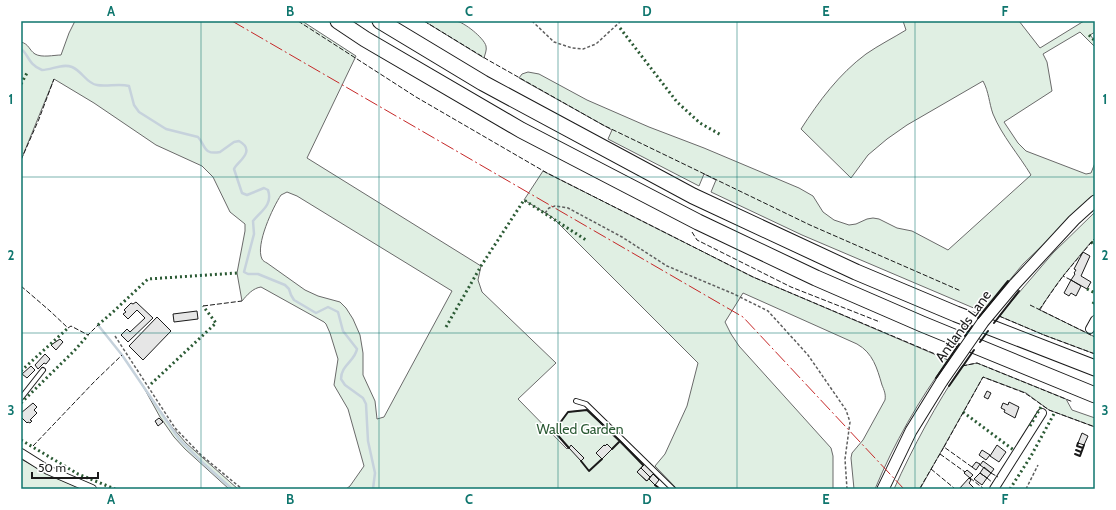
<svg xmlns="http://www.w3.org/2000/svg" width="1116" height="510" viewBox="0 0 1116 510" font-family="Cabin,sans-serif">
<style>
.green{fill:#e0efe3;stroke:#6a6a6a;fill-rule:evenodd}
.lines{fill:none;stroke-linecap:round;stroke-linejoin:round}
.stream{stroke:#c6d2dc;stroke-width:2.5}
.building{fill:#e6e6e6;stroke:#1a1a1a}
.lane-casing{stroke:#1a1a1a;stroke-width:6}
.street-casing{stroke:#1a1a1a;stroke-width:10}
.secondary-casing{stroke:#1a1a1a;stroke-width:13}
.highway-casing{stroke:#1a1a1a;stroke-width:17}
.path{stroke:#5f5f5f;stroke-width:1.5;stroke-dasharray:3 2;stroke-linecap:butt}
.lane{stroke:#fff;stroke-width:4}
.street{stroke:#fff;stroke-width:8}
.secondary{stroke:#fff;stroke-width:11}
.highway{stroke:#fff;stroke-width:15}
.secondary-bridge-casing{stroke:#1a1a1a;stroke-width:13;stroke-linecap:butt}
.secondary-bridge{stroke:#fff;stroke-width:11}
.hedge{stroke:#2b5a34;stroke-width:3;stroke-dasharray:2 3;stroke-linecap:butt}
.fence{stroke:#1a1a1a;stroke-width:1;stroke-dasharray:5 2;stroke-linecap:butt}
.wall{stroke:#1a1a1a;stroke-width:2}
.power{stroke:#c62828;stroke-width:1;stroke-dasharray:14 3 2 3;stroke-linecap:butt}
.grid{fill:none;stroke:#0f766e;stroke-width:1;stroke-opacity:0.55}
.labels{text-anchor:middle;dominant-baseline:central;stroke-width:3;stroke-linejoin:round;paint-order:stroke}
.street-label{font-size:14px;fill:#1a1a1a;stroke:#fff}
.park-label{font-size:14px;fill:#2b5a34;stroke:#fff}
.neatline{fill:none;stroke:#0f766e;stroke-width:1.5}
.grid-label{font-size:13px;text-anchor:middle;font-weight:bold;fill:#0f766e}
</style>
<rect width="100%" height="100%" fill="#fff"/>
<path class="green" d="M75,21H302L356,56L307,158L481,266L478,280L482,292L556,363L518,399L567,449L568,448L554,431L568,412L587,410L643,465L637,472L646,481L649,479L660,489H346L350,486L364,466L348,409L334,385L338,359L330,333L326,324L324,322L261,287C253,288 247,295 242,301L237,273L245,231V224L230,212L213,177L202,166L156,145L94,103L54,79L21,160V42C29,44 29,50 35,54C42,58 54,55 61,55L69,33ZM287,192L297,196L452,291L384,417L377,419L375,401L363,375V353L360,335L353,319L346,308L340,302L318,296L305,290L267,263C265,262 263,261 262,259C255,245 273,207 281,195ZM604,445L612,449L602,459L596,453Z
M424,21C434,21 446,19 456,21C464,22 484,38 486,46C487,50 485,54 484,58Z
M903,21H1019L1040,48L1084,21H1095V32L1090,35L1095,41V47L1080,32L1043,54L1047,62L1052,91L1004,122L1018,143L1026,151L1086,174L1091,173L1095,163V195L1023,264L983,312L802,235L711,192L716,180L704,174L699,186L608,139L612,130L519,78L522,74L528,72L539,74L587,100L649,127L704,148L799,188L813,196L823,212L834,220L849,225L856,224L867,219L873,218L879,219L897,228L912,231L948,250L1031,175C1019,155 1002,136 993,114C989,103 989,92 983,81L907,125L887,139L868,155L851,178L801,129C819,101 839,74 866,54C879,45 893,38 906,30Z
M543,171L753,277L948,360C919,400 894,443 875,489H854L851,458L852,453L863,440L885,400C886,394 884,390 882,385C877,368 873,353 857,344L743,293L725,322L731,334L739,346L831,448L833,456V489H677L655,466L665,454L687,406L698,363L552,217L524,200Z
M1095,212V245L1091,242C1073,264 1054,285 1040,310L1095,337V354L1044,335L999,316L1053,253Z
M977,363L1066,399L1072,410L1095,418V427L1049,410L1026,393L983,377L920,489H894C913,447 936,404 962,366Z
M144,388L172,427L186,443L238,489H229L185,449L174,437L160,417Z
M21,459L41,470L84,489H21Z"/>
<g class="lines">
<path class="stream" d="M21,49C28,53 28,65 42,70C52,70 62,63 72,67C82,71 87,84 97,85C107,87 119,83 129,86L134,105L139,112L166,129L198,137C206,146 203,155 220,152L234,142L239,141C257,151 237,162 234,169L242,193L247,195L264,188L268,190C273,205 261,211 253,221L254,234L244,272L248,274H258L285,285L289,289L291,295L294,300L316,313L328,307L338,312L343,331L357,349C355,361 341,365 341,379L345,385L363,398L366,404L368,441L375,473L373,489
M98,325L122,355L179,439L202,462L232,489"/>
</g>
<path class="building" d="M1083,252L1090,256L1081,276L1091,282L1087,289L1071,280L1075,274L1074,273L1076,270L1074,269Z
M1071,280L1081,286L1076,296L1071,293L1069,296L1064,293Z
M136,302L153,318L128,342L121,335L127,329L130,332L145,318L137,310L128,319L123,314L126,312L124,310L131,303L133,304Z
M197,311L198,319L174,322L173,314Z
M157,317L171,331L143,360L129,346Z
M60,339L63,342L56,350L51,345Z
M45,354L50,359L46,364L44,363L38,369L35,365Z
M31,366L35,370L27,378L22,374Z
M987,391L991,393L988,399L984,397Z
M1009,402L1019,407L1015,418L1004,412L1005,410L1001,408L1003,403L1008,405Z
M33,403L37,407L34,410L37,413L30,420L32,421L30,423L28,422L27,423L21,417V413Z
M159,418L163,422L158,426L155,421Z
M1082,433L1088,436L1084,445L1078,443Z
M607,444L612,449L602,459L596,453L604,445L605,446Z
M571,445L584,458L581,461L569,448Z
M997,445L1006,452L999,462L990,456Z
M982,450L990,455L986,460L979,455Z
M983,461L994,469L991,473L980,465Z
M976,462L980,464L976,470L972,467Z
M645,464L654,473L650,477L641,468Z
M984,467L991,473L987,478L980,473Z
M641,468L650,477L647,481L637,472Z
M967,470L973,475L970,478L964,473Z
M980,473L987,478L982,485L974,479Z
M653,474L659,480L655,485L649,479Z
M969,478L971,480L969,483L975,489H959Z"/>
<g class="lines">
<defs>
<path id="lane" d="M21,398L43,370
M576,401L586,404L673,489"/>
<path id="street" d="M1090,329L1095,320
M21,453L48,470L92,489
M994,489L1042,413"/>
<path id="secondary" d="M1014,285L1074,220L1095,201
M883,489L911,431L942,381"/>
<path id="highway" d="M338,21L365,39L521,130L698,222L816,278L922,324L1095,395
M380,21L483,83L693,196L856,272L956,314L1095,368"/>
</defs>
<use href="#lane" class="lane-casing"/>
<use href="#street" class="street-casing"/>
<use href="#secondary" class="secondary-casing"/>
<use href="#highway" class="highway-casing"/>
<path class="path" d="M532,21L554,42L572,48L583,49L596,44L621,21
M545,213L549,208L555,206L568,208L622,237L667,266L734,294L768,311L808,355L846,410L850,422L845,459L847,489
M115,336L175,428L201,455L242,489
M1026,489L1038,465"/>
<use href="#lane" class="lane"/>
<use href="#street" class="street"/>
<use href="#secondary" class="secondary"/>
<use href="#highway" class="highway"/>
<defs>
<path id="secondary-bridge" d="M942,381L983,322L1014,285"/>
</defs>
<use href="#secondary-bridge" class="secondary-bridge-casing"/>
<use href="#secondary-bridge" class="secondary-bridge"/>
<path class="hedge" d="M620,28L677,102L700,123L721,135
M1089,35L1095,41
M21,84L28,71
M1091,242L1095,245
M1087,289L1095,293
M1093,304L1095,300
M98,325L114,311L148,279L237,273
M446,327L481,266L524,200L586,240
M21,371L68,328
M151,384L216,323L203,306
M21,403L74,351L88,335
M963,412L1015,451
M1030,426L1042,405
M21,440L78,474L115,489
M1010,489L1031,456L1055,412"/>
<path class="fence" d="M298,21L416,97L547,173L753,277L947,359
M424,21L488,60L603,125L810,225L961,291
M21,160L39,119L54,79
M692,232L697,240L791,287L880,322
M1071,280L1063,276L1095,238
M21,286L50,311L68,328L71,326L88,335L98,325
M1030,305L1095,337
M203,306L242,301
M1039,310L1063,276
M999,316L1044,335L1095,354
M962,366L977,363L1073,402
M33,446L95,381L122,355
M944,447L983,377L1025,393L1049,410L1095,427
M940,454L965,472
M931,469L954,488
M991,473L998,477
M970,478L984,489
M987,478L993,483
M920,488L944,447L972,467"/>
<path class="wall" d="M978,318L1008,281
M994,323L1019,291
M965,336L972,326
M980,342L988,331
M936,378L959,344
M949,386L974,350
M620,441L643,465
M1078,443L1077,446L1083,448
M569,448L554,431L568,412L587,410L620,441L612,449
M1076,450L1081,452
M1075,454L1080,456L1084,445
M581,461L589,471L602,459
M655,485L660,489"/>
<path class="power" d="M232,21L743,317L904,489"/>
</g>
<path class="grid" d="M201,21V489M379,21V489M558,21V489M737,21V489M915,21V489M21,177H1095M21,333H1095"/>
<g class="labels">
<g class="street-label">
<text transform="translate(963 326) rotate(-54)">Antlands Lane</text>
</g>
<g class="park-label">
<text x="580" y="429">Walled Garden</text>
</g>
</g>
<rect width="1116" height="510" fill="none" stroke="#ffffff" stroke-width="44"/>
<path d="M32 472v6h66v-6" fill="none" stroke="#1a1a1a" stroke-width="2"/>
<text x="38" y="472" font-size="12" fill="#1a1a1a" stroke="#ffffff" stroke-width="3" paint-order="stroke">50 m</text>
<rect x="22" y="22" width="1072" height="466" class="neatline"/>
<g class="grid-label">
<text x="111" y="16">A</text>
<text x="290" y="16">B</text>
<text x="469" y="16">C</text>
<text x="647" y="16">D</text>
<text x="826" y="16">E</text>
<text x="1005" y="16">F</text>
<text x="11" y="104">1</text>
<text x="1105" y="104">1</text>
<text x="11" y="260">2</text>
<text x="1105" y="260">2</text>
<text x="11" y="415">3</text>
<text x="1105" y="415">3</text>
<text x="111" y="504">A</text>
<text x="290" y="504">B</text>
<text x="469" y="504">C</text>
<text x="647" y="504">D</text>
<text x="826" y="504">E</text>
<text x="1005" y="504">F</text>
</g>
</svg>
